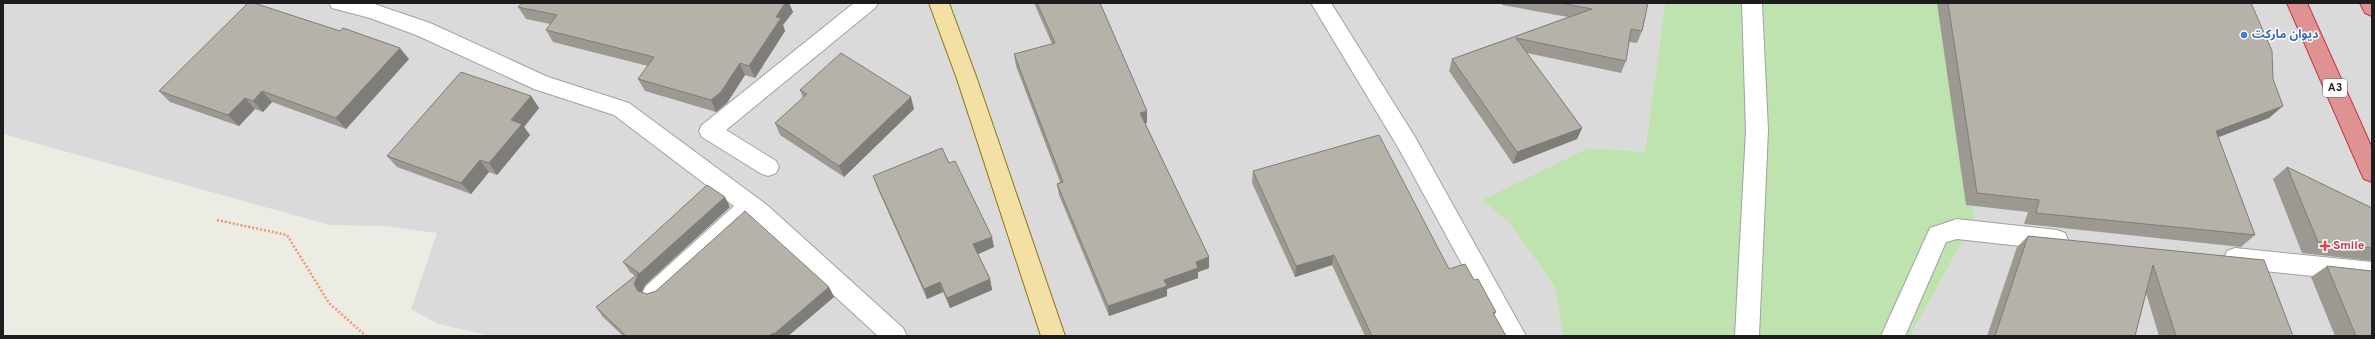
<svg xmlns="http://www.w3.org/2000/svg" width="2375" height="339" viewBox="0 0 2375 339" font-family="Overpass,'Noto Sans Arabic',sans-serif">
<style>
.residential{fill:#dbdada}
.grass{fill:#bee3ae}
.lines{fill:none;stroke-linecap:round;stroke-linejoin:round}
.minor-casing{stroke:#a1a1a1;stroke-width:2}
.major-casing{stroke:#89770e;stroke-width:2}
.highway-casing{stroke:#c8344b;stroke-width:2}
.path{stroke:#ec9976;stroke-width:2.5;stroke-dasharray:2 2;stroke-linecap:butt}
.minor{fill:#fff;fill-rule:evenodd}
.major{fill:#f3e0a4;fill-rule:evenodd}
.highway{fill:#de9392;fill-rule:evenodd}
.wall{fill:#9d9992}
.shaded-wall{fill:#7f7d77}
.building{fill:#b6b2aa;stroke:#7f7d77}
.shop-dot{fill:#3f7fe0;stroke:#fff;stroke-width:1.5}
.health-dot{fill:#e0444e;stroke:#fff;stroke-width:1.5}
.labels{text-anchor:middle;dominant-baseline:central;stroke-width:3;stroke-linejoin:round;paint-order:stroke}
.shield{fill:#fff;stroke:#616161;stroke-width:1}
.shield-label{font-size:11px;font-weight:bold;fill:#1d1d1d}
.shop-label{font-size:12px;font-weight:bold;fill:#366cbe;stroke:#fff;text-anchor:start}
.health-label{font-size:12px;font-weight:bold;fill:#be3a42;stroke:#fff;text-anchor:start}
</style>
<rect width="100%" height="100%" fill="#edece4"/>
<path class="residential" d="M3,3H1665L1645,152L1588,148L1483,200L1509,222L1555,287L1563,336H492L438,324L411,309L437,233L385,226L329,225L3,134Z
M1942,3H2372V336H1910L1975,219Z"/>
<path class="grass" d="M1665,3H1942L1975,219L1910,336H1563L1555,287L1509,222L1482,200L1588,148L1645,152Z"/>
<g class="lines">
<defs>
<path id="minor" d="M329,3H372L380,6L430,23L548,77L629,103L767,205L903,328L907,336H878L751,219L662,300L654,303L646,300L642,293L646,286L734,206L614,115L534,89L416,35L370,18L332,8Z
M854,3H878L875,8L726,130L776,161L779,167L776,173L768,176L760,173L702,137L699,131L702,125Z
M1311,3H1331L1415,137L1526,336H1501L1399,149Z
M1742,3H1762L1768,130L1759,336H1735L1746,130Z
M1957,219L2057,230L2065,233L2068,240L2065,247L2057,250L1957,239L1946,242L1905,336H1881L1930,228Z
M2235,248L2372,262V282L2235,268L2227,265L2224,258L2227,251Z"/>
<path id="major" d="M929,3H949L977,79L1065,336H1041L957,79Z"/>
<path id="highway" d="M2287,3H2307L2372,148V182L2364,179L2361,173Z
M2360,3H2372V16L2365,13Z"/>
</defs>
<use href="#minor" class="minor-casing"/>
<use href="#major" class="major-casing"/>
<use href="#highway" class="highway-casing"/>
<path class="path" d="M217,220L287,235L329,303L366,336"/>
<use href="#minor" class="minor"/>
<use href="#major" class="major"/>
<use href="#highway" class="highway"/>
</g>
<path class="wall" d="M522,3H789L793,12L783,25L785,31L755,78L745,75L727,103L716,112L645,91L638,79L648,66L553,42L546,30L550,24L526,19L518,7Z
M1034,3H1100L1147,111V123H1145L1209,257V268L1198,272V278L1167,289V296L1109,316L1059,195L1057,184L1060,182L1016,66L1014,54L1052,44Z
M1502,3H1648L1642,31L1637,43L1629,42L1626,61L1621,73L1527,53L1582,128L1577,139L1513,164L1449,71L1452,59L1568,17L1502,5Z
M1937,3H2251L2269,118L2218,137L2255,235L2241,247L2024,224L2028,212L1966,205Z
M409,59L346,129L272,102L263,112L255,109L239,126L170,102L159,91Z
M800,90L914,109L844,177L780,135L775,123L803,98Z
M531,96L539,108L524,127L530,135L497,175L489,172L471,194L397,167L387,156Z
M949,163L994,247L978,254L990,279L992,290L950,308L943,292L927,299L877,187L873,176Z
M2287,167L2372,208V261L2302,253L2273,179Z
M1253,171L1449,269L1474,280L1496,312L1494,315L1506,336H1365L1332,265L1295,277L1252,183Z
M730,207L645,285L641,293L647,294L829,287L834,297L788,336H623L603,317L596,307L635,276L630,272L623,262Z
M2028,236L2264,260L2293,336H2159L2146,293L2135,336H1987L2017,247Z
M2327,266L2372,336H2335L2311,277Z"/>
<path class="shaded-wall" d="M785,3H789L793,12L783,25L785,31L755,78L749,66L776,17Z
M400,48L409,59L346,129L336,118Z
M740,63L745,75L727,103L716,112L711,100Z
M262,91L272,102L263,112L253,101Z
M531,96L539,108L524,127L530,135L497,175L489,163L511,120Z
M911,97L914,109L844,177L839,166Z
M245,98L255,109L239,126L228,115Z
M2283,106L2269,118L2203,143L2216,131Z
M1147,111V123L1141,124L1140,113Z
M1582,128L1577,139L1513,164L1517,152Z
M480,160L489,172L471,194L461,183Z
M725,197L730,207L645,285L641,294L638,291L634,284L638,275Z
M992,237L994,247L976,255L973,244Z
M1334,255L1332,265L1295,277L1296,266Z
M1209,257V268L1198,272V278L1167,289V296L1109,316L1108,306L1164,280L1196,262Z
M990,279L992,290L950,308L947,298Z
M940,282L943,292L927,299L924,289Z
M829,287L834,297L788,336H775L774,334Z
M773,333L775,336H769Z"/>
<path class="building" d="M248,3H254L340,31L343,28L400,48L336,118L262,91L253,101L245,98L228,115L159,91Z
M522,3H785L776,17L781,18L749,66L740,63L721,92L711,100L638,79L654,57L546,30L557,15L518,7Z
M1037,3H1100L1147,111L1140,113L1209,257L1196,262L1198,268L1164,280L1167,286L1108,306L1057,184L1063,182L1014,54L1055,43Z
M1561,3H1648L1642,31L1631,29L1626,61L1516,38L1582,128L1517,152L1452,59L1592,9Z
M1948,3H2251L2272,51L2273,79L2283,106L2216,131L2255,235L2036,213L2039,200L1977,193Z
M841,53L911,97L839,166L775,123L807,94L800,90Z
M461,72L531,96L511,120L522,124L489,163L480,160L461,183L387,156Z
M1379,135L1449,269L1465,264L1474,280L1478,279L1496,312L1493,313L1506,336H1372L1334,255L1296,266L1253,171Z
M942,148L949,163L955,161L992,237L973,244L990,279L947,298L940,282L924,289L873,176Z
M2287,167L2372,208V248L2318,242Z
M707,185L725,197L638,275L634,284L638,291L647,294L656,291L745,211L829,287L774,334L773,333L769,336H626L596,307L639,273L623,262Z
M2028,236L2264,260L2293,336H2176L2153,265L2135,336H1995Z
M2327,266L2372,271V336H2356Z"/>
<circle class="shop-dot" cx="2244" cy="35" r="4"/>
<path class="health-dot" d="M2323 240h4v4h4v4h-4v4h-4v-4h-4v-4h4z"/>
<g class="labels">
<rect class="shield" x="2323" y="79" width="24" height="18" rx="3"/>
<g class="shield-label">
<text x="2335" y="88">A3</text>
</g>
<g class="shop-label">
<text x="2252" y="35">ديوان ماركت</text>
</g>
<g class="health-label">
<text x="2333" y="246">Smile</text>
</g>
</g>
<rect width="2375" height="339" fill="none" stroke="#1d1d1d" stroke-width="8"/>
</svg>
